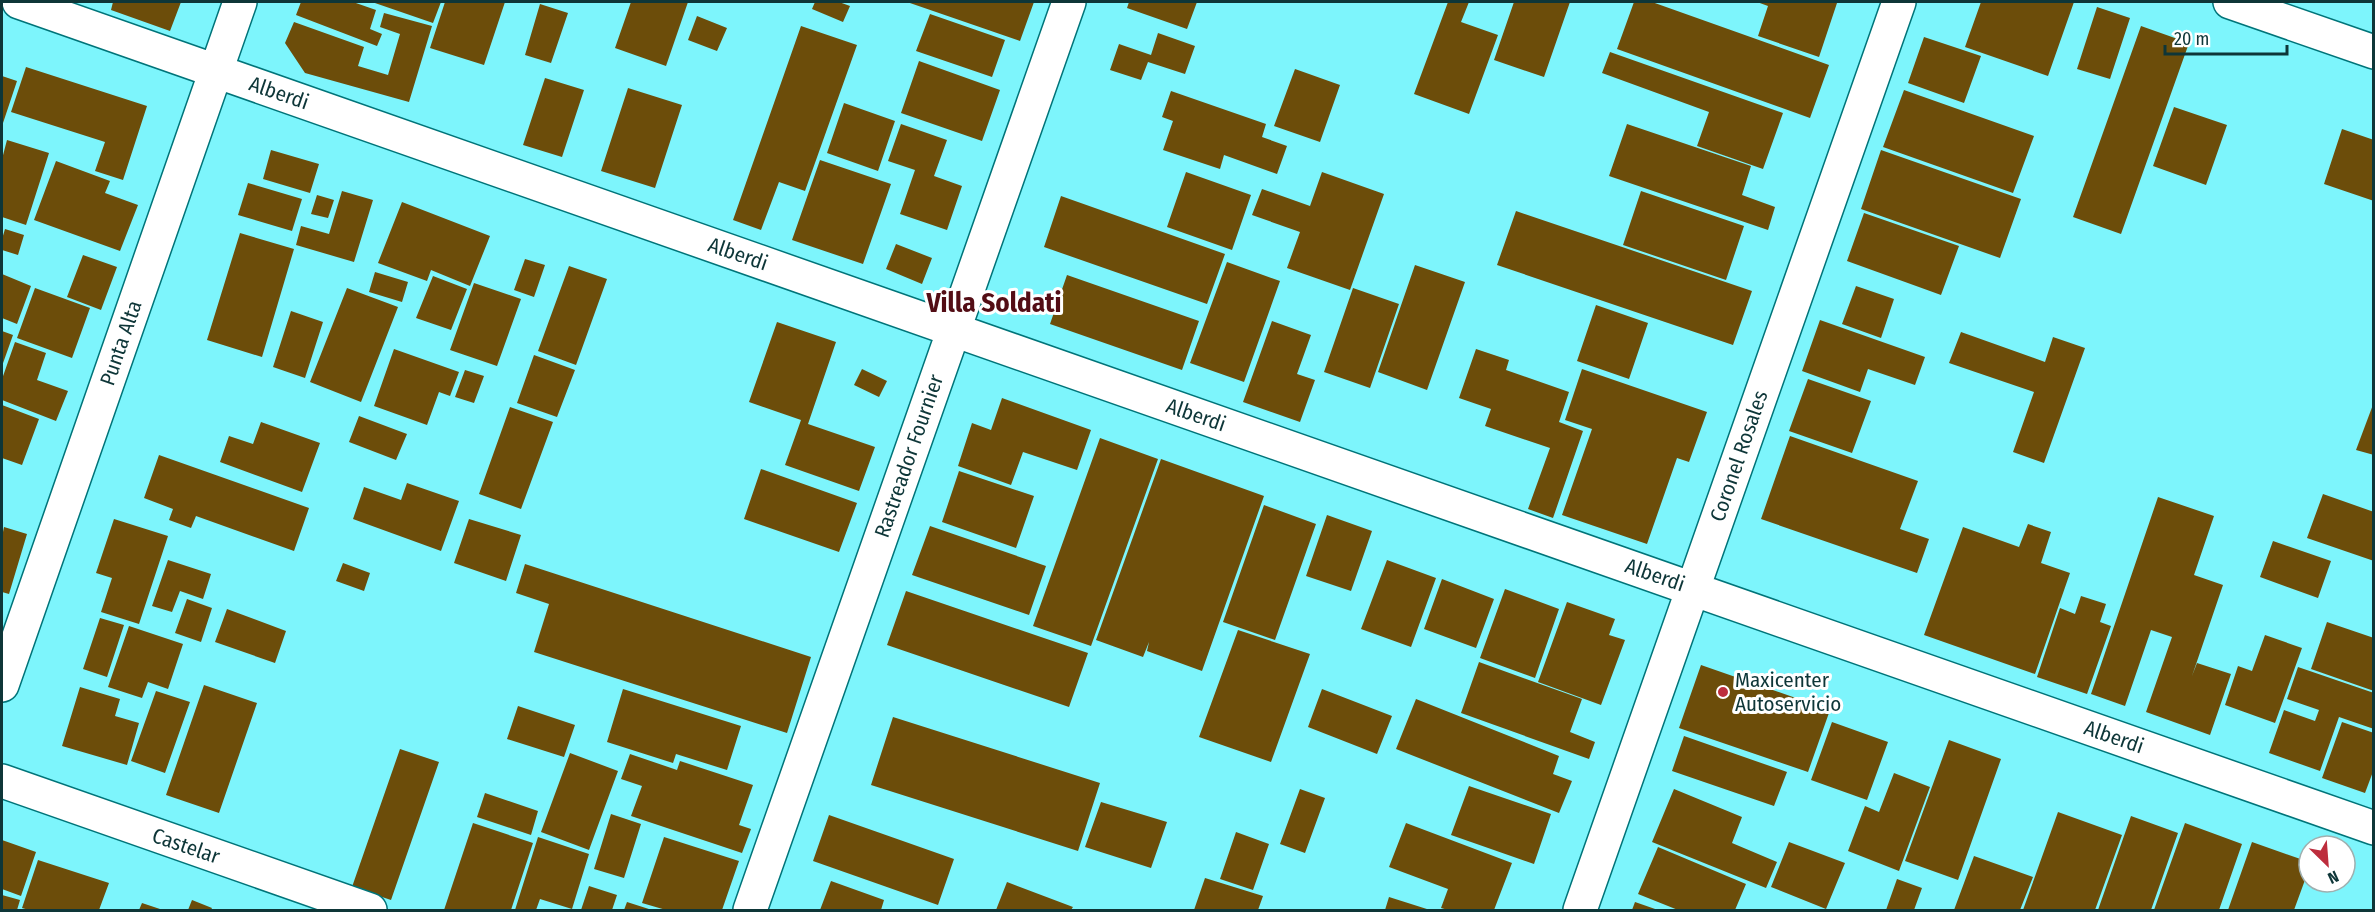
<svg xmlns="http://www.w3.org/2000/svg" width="2375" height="912" viewBox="0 0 2375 912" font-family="'Fira Sans Condensed',sans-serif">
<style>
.building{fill:#6c4d0a}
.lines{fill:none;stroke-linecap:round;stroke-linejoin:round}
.minor-casing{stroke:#007479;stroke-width:36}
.minor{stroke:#fff;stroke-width:33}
.poi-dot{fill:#bd2d3d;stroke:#fff;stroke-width:2}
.labels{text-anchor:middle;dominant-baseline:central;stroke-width:6;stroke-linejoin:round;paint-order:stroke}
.street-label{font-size:21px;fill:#0e3638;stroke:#fff}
.poi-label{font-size:21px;fill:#0e3638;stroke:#fff;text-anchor:start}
.district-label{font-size:27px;font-weight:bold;fill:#530d15;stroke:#fff}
</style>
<rect width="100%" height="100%" fill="#7df5fc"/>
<path class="building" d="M113,2H181L170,31L111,10Z
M301,2H353L376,10L370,29L382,34L377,46L296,15Z
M372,2H441L433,23Z
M445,2H505L484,65L430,48Z
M631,2H688L666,66L615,48Z
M815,2H839L850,6L843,22L812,9Z
M907,2H1034L1020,41Z
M1129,2H1197L1187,29L1127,8Z
M1448,2H1469L1461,22L1498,35L1469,114L1414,94Z
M1514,2H1570L1544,77L1494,60Z
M1634,2H1652L1829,65L1810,118L1617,49Z
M1757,2L1837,3L1819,57L1758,36L1768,6Z
M1981,2H2074L2048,76L1965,47Z
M540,4L568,13L551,63L525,55Z
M2097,7L2130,18L2110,79L2077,69Z
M384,13L432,26L409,102L305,73L285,43L294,22L364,47L358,66L388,75L400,34L380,27Z
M930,14L1005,40L992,77L916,51Z
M697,16L727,28L717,51L688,40Z
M801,26L857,45L805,191L779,182L761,230L733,220Z
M2141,26L2189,43L2121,234L2073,217Z
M1158,33L1195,46L1185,74L1148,62L1141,80L1110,70L1119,44L1151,55Z
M1924,37L1981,56L1964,103L1908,83Z
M1610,52L1783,113L1763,169L1697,146L1709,112L1602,73Z
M919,61L1000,90L982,141L901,113Z
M26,67L147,106L123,180L95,171L105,142L11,112Z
M1295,69L1340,85L1320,142L1274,126Z
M2,76L17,81L2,126Z
M545,78L584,90L562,157L523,145Z
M628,88L682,105L655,188L601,171Z
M1904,90L2034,136L2013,193L1883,147Z
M1171,91L1266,124L1262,137L1287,146L1277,174L1224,155L1220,169L1163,150L1173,121L1162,117Z
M844,103L895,121L878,171L827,153Z
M2174,107L2227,125L2206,185L2153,166Z
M901,124L947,140L934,176L962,186L947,230L900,214L915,170L888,161Z
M1627,124L1751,166L1742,195L1775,207L1768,230L1609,176Z
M2342,129L2374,140V201L2324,184Z
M7,140L49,153L26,225L2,217V159Z
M271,150L319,164L310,193L263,179Z
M1881,150L2021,199L2000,258L1861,209Z
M820,160L891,184L863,264L792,240Z
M56,161L110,181L105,193L138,205L120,251L34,220Z
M1186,172L1251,195L1232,250L1167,227Z
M1322,172L1384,194L1350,290L1287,268L1300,232L1252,215L1262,189L1310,206Z
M248,183L302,199L292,231L238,215Z
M342,191L373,200L354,262L296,245L301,226L329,234Z
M1641,191L1744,226L1726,280L1623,245Z
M317,195L334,200L328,218L311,214Z
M1061,196L1225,254L1207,304L1044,247Z
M402,202L490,236L470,286L431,270L427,281L378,263Z
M1516,211L1752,291L1733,345L1497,265Z
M1864,213L1959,246L1941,295L1847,261Z
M5,229L24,235L18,255L2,250V239Z
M240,233L294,249L262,357L207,340Z
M896,244L932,258L922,284L886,269Z
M83,255L117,267L101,310L67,297Z
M525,259L545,265L534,297L514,290Z
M1227,262L1280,281L1244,382L1190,363Z
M1415,265L1465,282L1427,390L1378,372Z
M569,266L607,279L576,365L538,351Z
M375,272L408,282L402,302L369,292Z
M2,274L31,286L17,324L2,318Z
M1067,275L1199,321L1182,370L1050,324Z
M433,276L467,289L451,330L416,318Z
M474,283L521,299L497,366L450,350Z
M1856,286L1894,299L1881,338L1842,324Z
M35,288L90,308L72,358L17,338Z
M347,288L398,307L361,402L310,382Z
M1353,288L1399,304L1370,388L1324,372Z
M1596,305L1648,323L1629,379L1577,361Z
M291,311L323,322L305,378L273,367Z
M1820,320L1925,357L1915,385L1868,369L1860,392L1802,371Z
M1272,321L1311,335L1297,374L1315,380L1300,422L1243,402Z
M777,322L836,342L808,424L875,447L859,491L785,465L801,420L749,402Z
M2,331L13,335L2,366Z
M1961,332L2045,362L2053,337L2085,348L2044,463L2013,452L2034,392L1949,363Z
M15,342L46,353L37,380L68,391L56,421L2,400V379Z
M394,349L459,372L450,396L439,392L427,425L374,406Z
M1476,349L1509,360L1506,370L1569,392L1559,422L1583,431L1553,518L1528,509L1550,448L1485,426L1491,409L1459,398Z
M534,355L575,370L557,417L517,403Z
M862,369L887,381L879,397L854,385Z
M1582,369L1707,412L1689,462L1677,458L1647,544L1562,515L1592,429L1565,420Z
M465,370L484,376L474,403L455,397Z
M1808,379L1871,401L1852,453L1789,431Z
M1002,398L1091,430L1077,470L1023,452L1011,485L958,466L972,423L991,430Z
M2374,402V455L2356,450Z
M2,405L39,419L22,465L2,458Z
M510,407L553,422L521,509L479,494Z
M359,416L407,434L396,460L349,442Z
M261,422L320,443L302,492L220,462L229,436L253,444Z
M1790,436L1918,481L1900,529L1929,539L1917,573L1761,519Z
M1100,438L1158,459L1091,646L1033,626Z
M159,455L309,508L294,551L196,516L191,528L169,520L173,509L144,498Z
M1161,459L1264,496L1202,671L1147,651L1149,642L1143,657L1096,640Z
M761,469L857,503L839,552L744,519Z
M959,471L1034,496L1016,548L942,522Z
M407,483L459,501L441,551L353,519L364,487L401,500Z
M2323,494L2374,512V561L2307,538Z
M2158,497L2214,516L2194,575L2223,585L2192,676L2197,663L2231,674L2210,735L2146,712L2172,637L2151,630L2125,706L2091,694Z
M1264,505L1316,524L1275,640L1223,622Z
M1327,515L1372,531L1351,591L1306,576Z
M114,519L168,536L139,624L101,612L112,578L96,573Z
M469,519L521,535L506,581L454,563Z
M2028,524L2051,532L2041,563L2070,573L2035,674L1924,635L1963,527L2019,547Z
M930,526L1046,566L1029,615L912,575Z
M4,527L27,534L9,594L2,592V537Z
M2273,541L2331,561L2318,598L2260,577Z
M168,560L211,574L203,599L180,591L172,612L152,606Z
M1387,560L1436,578L1411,647L1361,629Z
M343,563L370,573L364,591L336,581Z
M525,564L811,657L787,733L534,652L549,604L516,593Z
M1442,579L1494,599L1476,648L1424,629Z
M1505,589L1559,609L1535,678L1480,658Z
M906,591L1088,653L1069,707L887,645Z
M2081,596L2106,604L2100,622L2111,626L2087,694L2037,677L2060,608L2075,614Z
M187,599L212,608L201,642L175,633Z
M1567,602L1615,619L1609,635L1625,640L1601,705L1538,682Z
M227,609L286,631L275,663L215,642Z
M100,618L124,625L107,677L83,669Z
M2327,622L2374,638V691L2311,669Z
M129,626L183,644L168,689L148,682L142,698L108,687Z
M1238,630L1310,654L1271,762L1199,737Z
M2265,635L2302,648L2275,723L2225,705L2238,666L2252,671Z
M1479,662L1582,699L1570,732L1595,742L1589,759L1461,713Z
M1701,665L1830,710L1808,772L1679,728Z
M2298,667L2374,693V729L2339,717L2320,771L2269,753L2284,710L2315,721L2319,710L2287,699Z
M204,685L257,703L219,813L166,795Z
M80,687L120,699L115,716L139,723L127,765L62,746Z
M623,689L741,726L727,770L676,754L673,763L607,742Z
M1322,689L1392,716L1377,754L1308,727Z
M156,691L190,702L165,773L131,761Z
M1416,699L1559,756L1553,774L1572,781L1559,813L1396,749Z
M518,706L575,725L564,757L507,739Z
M893,717L1100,783L1078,851L871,785Z
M1832,722L1888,742L1867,800L1811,780Z
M2342,722L2374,733V769L2365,793L2322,778Z
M1684,736L1787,772L1774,806L1672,771Z
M1949,740L2001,759L1958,880L1905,861Z
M400,749L439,762L391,900L352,887Z
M570,753L618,771L589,850L541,832Z
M630,754L677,770L680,761L753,785L739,825L751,829L742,853L631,816L642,786L621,779Z
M1894,773L1930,787L1899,871L1848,851L1865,806L1879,812Z
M1469,786L1551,814L1534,864L1451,835Z
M1300,789L1325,798L1305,853L1280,844Z
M1674,789L1742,817L1732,843L1777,862L1766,888L1652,842Z
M485,793L538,811L531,835L477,817Z
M1101,802L1167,822L1151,868L1085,847Z
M2058,812L2122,835L2095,910H2023Z
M611,814L641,824L624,878L594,869Z
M829,815L954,859L938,905L813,861Z
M2131,816L2178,833L2151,910H2098Z
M473,823L533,843L511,910H444Z
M1406,823L1512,863L1494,910H1448L1441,908L1448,889L1389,867Z
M2185,823L2242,844L2219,910H2154Z
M1236,832L1269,844L1253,890L1220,879Z
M538,837L589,854L572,909L540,899L536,910H515Z
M664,837L739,861L722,910H666L642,903Z
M2,840L36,852L21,896L2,889Z
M1789,842L1845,863L1826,909L1771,887Z
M2252,842L2309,862V869L2294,910H2228Z
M1658,847L1746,884L1735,910H1678L1638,894Z
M1974,856L2033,877L2020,910H1954Z
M38,860L109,883L99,910H29L22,908Z
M1205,878L1263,896L1258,910H1194Z
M1897,879L1922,888L1914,910H1886Z
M831,881L884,900L881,910H820Z
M1007,882L1073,907L1071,910H996Z
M589,886L617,895L612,910H581Z
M2,895L20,900L17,910H2Z
M1389,897L1430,910H1385Z
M192,900L212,908L211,910H188Z
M627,902L652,910H624Z
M1635,902L1658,910H1632Z
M142,903L163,910H139Z"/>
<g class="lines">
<defs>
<path id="minor" d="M19,2L2374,828
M2230,2L2374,52
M2,685L240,2
M2,781L370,910
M750,910L1069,2
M1580,910L1899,2"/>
</defs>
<use href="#minor" class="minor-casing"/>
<use href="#minor" class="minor"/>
</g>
<circle class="poi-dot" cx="1723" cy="692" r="6"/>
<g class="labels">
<g class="street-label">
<text transform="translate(279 93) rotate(19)">Alberdi</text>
<text transform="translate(738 254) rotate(19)">Alberdi</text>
<text transform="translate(121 343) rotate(-71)">Punta Alta</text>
<text transform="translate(1196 415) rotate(19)">Alberdi</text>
<text transform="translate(909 456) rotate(-71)">Rastreador Fournier</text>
<text transform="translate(1739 456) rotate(-71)">Coronel Rosales</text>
<text transform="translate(1655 575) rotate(19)">Alberdi</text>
<text transform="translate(2114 737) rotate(19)">Alberdi</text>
<text transform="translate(186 846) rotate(19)">Castelar</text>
</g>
<g class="poi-label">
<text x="1735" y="680">Maxicenter<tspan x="1735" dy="24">Autoservicio</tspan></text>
</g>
<g class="district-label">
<text x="994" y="303">Villa Soldati</text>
</g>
</g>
<rect width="2375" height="912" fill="none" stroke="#0e3638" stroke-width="6"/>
<g transform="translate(2327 864) rotate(155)"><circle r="28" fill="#ffffff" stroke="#9fafaf" stroke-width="1.5"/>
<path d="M0-4.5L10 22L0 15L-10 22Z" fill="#bd2d3d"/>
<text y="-9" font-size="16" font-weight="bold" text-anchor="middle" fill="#0e3638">N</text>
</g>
<path d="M2165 45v9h122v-9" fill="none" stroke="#0e3638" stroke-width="3"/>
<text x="2174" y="45" font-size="18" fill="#0e3638" stroke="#ffffff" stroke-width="4.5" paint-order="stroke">20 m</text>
</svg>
